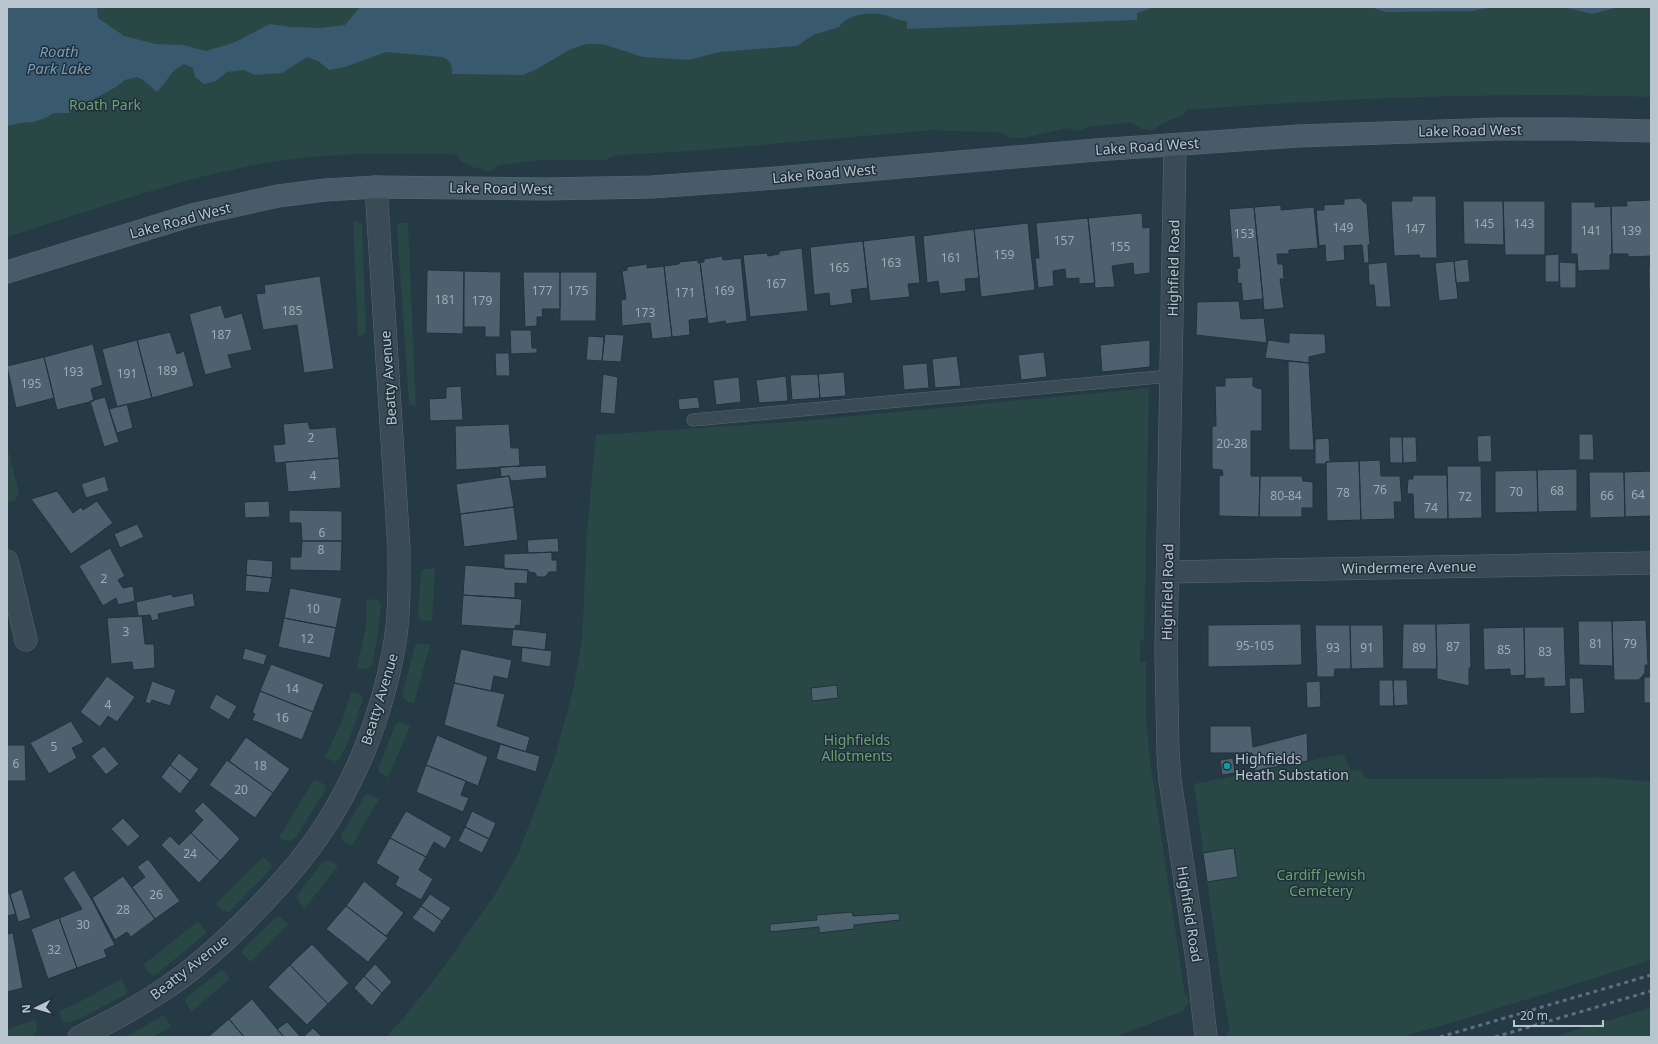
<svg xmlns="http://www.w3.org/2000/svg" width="1658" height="1044" viewBox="0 0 1658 1044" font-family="'Noto Sans',sans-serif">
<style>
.green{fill:#284745}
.water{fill:#39596e}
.building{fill:#4d626e;stroke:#21323d}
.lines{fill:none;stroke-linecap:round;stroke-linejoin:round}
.lane-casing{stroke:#596872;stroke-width:13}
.street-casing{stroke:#596872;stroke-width:23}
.secondary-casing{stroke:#596872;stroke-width:23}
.lane{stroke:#3b4b55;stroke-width:12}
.street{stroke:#3b4b55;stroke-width:22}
.secondary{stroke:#485b69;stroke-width:22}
.rail{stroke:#5d707c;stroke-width:3;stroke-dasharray:4 4;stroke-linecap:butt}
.culture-dot{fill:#0f9aa8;stroke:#1f303b;stroke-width:1.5}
.labels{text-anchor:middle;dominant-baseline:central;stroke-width:3;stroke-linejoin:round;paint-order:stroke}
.number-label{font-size:12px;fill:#9eacb6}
.park-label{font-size:14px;fill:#6ea170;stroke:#1f303b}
.street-label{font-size:14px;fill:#b9c5ce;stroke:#1f303b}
.poi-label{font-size:14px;fill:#b9c5ce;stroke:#1f303b;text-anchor:start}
.water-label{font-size:15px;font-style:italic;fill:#779cb3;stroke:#1f303b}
</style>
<rect width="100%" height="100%" fill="#263a46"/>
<path class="green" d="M7,7H1651V97C1496,92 1341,98 1187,110C1181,119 1176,117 1168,121C1162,123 1158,126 1154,130L1142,129L1130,122L1088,127L1077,131L1068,128L1023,138H1009L1006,135L998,132L949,131L935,130L690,151L617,155L605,160H542L499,165L492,171H486L473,167L462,162L456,155L452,154C388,153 323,152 259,164C175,180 90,211 7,237Z
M353,221H358L362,224L366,333L363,335L358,336Z
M400,223H408L416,407L409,404L397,225Z
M1149,388L1144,640L1140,641V662H1146V719L1150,761L1185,995L1190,1001L1183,1011L1115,1037H386L406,1015L437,976L494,896L518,854L554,760L573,690L582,641L587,531L596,435L790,422Z
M7,446L19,492L16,500L9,502L7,500Z
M425,569H435L432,621L421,620L418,617L421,571Z
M367,599L378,600L381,604L377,639L372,665L367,669L357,668L366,626Z
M418,643L430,645L414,703L406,701L402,695L415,646Z
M351,692L362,695L363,698C358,713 347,754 336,762L325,757L342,721Z
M400,722L410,726L388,778L379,772L378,769L396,723Z
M1343,754L1351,771L1360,770L1366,779H1481L1595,777L1651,782V960L1468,1018L1401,1037H1227L1226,1034L1230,1030L1220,976L1194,784Z
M314,779L324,784L326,787L323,794L296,837C290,843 286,841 279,838Z
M368,794L379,799L352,846L342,840L341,836L365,795Z
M263,857L270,863L272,867L269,871L229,912L223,911L216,904Z
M328,860L338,866L305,908L298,901L297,895L321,864Z
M280,917L288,925L250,962L242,953L243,949L274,919Z
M198,921L206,931L205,934L158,973L153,975L150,974L143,965Z
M221,970L224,971L230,979L191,1012L185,1001L186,998Z
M121,979L125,986L127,993L123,996C112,1001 73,1026 63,1022L58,1012L85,999Z
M1651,1008V1037H1552Z
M162,1016L165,1017L171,1027L153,1037H126Z
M35,1020C37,1026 39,1031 33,1036L7,1037V1029Z"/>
<path class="water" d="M7,7H97L98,18L124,36L156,44L183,45L206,51L233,43L270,24L291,27L321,28L345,25L360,7H1155L1137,13V20L907,29V21C898,21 889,15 879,14C867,12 846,15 839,27L813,35L797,46L719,52L689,60L643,57L602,44H587L571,49L535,70L523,75L452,74C452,65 451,60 442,57L386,52L345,67L329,70L318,61L307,57L282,73L255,75L243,70L227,72L216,81L204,84L195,77L193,68L184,64C170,71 168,81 157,92L143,80L137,77L125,80L116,87L69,113H53L46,118L33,122L19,123L7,126Z
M1370,7H1494L1473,11L1386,12Z
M1564,7H1619L1592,14Z"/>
<path class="building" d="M1412,196H1436L1437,258H1420L1419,255L1394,256L1391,201H1412Z
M1360,198L1365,203H1367L1370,245H1368L1369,263H1364L1362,245L1344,246L1345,260L1326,262L1325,245L1319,246L1316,210H1324V205L1344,204V199Z
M1651,200V256L1628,257V254H1612L1611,206H1627L1626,201Z
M1463,201H1503L1504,245L1464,244Z
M1503,201H1545V255H1505Z
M1571,202H1595V207L1611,206L1612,254L1610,255V270L1578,271L1577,254H1571Z
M1281,205V210L1314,207L1318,248L1289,250V254H1277L1278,264H1283L1284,279H1280L1284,308L1264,310L1254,207Z
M1254,207L1263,299L1243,301L1241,283L1238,284L1237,268H1240L1239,257L1233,258L1229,209Z
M1142,213L1143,228L1150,227V273L1134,275L1133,263L1112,266L1115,287L1095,288L1088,218Z
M1088,218L1095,283L1079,284V278L1066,279L1065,269L1053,271L1054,286L1038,288L1035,258H1039L1036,223Z
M1028,223L1035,290L981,297L974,229Z
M974,229L979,278L965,279L966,291L940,294L938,281L927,283L923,236Z
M915,235L920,283L908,284L910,297L870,301L863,241Z
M863,241L868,288L851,290L853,303L830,306L829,293L814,295L810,247Z
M802,248L808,311L750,317L743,255L767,253L768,256L779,254V251Z
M1559,254V282H1545V255Z
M722,256L723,260L741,258L747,321L726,324L725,321L708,324L700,262H704V259Z
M1468,259L1470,282L1456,283L1454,261Z
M698,260V263L700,262L707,318L689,320L690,335L672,337L664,266L679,264V262Z
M1454,261L1458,299L1439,301L1435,263Z
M1387,262L1391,307H1376L1374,285H1369L1368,264Z
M1559,262L1576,263V288H1560Z
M647,264V268L664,266L672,337L652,339L650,323L622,326L621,300L626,299L622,271L627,270V267Z
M1649,265H1651V290H1649Z
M427,270L464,271L463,334L426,333Z
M464,271L501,272L500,337H485V327H464Z
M523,272H560V309H542L543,317H537V326L525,327Z
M560,272H597L596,321H560Z
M320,276L334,369L304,373L297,325L263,330L256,294L265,293L264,285Z
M1239,301L1241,319L1264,318L1267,343L1196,335L1197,302Z
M221,305L225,318L242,313L252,350L228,355L232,368L205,375L189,314Z
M510,330H531L532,348H537V353L511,354Z
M170,332L177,354L184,351L194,386L152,398L137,340Z
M1289,333L1325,334L1326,353L1309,357V363L1265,358L1268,340L1289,343Z
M605,334L624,335L621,362L602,361Z
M588,336L604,337L602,361L586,360Z
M137,340L152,398L117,407L102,349Z
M1150,340V367L1102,372L1100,345Z
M93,344L103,385L91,389L94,401L57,410L44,357Z
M1044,352L1047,377L1021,380L1018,355Z
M495,353H509L510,376H496Z
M957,356L961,386L935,388L932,359Z
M44,357L54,398L16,408L7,366Z
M1288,361L1309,363L1314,450H1289Z
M927,363L929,388L904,390L902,365Z
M844,372L846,396L820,398L818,374Z
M603,374L618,377L615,414L600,413Z
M818,374L820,398L792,400L790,375Z
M786,376L788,401L759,403L756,380Z
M739,377L741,402L716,405L713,380Z
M1253,377V386L1257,388L1262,389V431H1251V476H1260L1259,517L1219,516V476L1223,475L1222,470L1212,469V426H1216L1215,386H1225V378Z
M461,386L463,420L430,421L429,399L446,398V387Z
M105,397L119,442L104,447L90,401Z
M698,397L700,408L679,410L678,399Z
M127,404L133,428L117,433L109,409Z
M308,422L310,429L336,427L339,458L275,463L273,445L285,444L283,424Z
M509,424L511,448H519L520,466L456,470L455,426Z
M1579,434H1593L1594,460H1579Z
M1491,435L1492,462H1478L1477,436Z
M1389,437H1402L1403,463H1390Z
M1402,437H1416L1417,462L1403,463Z
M1329,438L1330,462H1326V464H1315V439Z
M339,458L341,488L288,492L285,462Z
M1380,460L1381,476H1400L1402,502H1394L1395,519L1361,520L1359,461Z
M1359,461L1361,520L1327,521L1326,462Z
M546,465L547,478L511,481L509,476L501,477L500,467Z
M1447,466H1481L1482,518L1448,519Z
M1577,469V511L1538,512L1537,470Z
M1537,470L1538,512L1495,513V471Z
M1651,471V516L1625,517L1624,472Z
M1589,472H1624L1625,517L1590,518Z
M1413,475H1447L1448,519H1414L1413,494H1407L1408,479H1413Z
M105,476L109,491L86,498L81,484Z
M509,476L514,507L460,514L456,484Z
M1260,476H1302L1303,481L1313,482V508H1302V517H1259Z
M57,491L73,513L81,507L83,510L97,501L113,523L71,554L31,499Z
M269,501L270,517L245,518L244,502Z
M514,507L518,540L464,547L460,514Z
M289,510L342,511V541H302L301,523H289Z
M137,524L144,537L120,548L114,534Z
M558,538L559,552L528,553L527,540Z
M302,541H342L341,571L290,570V557H301Z
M110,548L125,576L118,580L123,588L133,586L135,601L118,605L116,598L103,606L79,566Z
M552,552V560H557V572H549L545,577H537L535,573L528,572V570L504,569V554Z
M247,559L273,561L272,578L246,575Z
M465,565L528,570L527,584L515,583V598L463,595Z
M246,575L272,578L269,593L245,591Z
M290,588L342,598L336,628L284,618Z
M193,593L195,606L158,614L159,619L152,621L150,615L138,616L136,602L172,594L173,597Z
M463,595L522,599L520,626L516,625L515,629L461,625Z
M142,616L145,644H154L155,668L133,670L132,662L111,664L107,618Z
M284,618L336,628L330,658L278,647Z
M1646,620L1648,665H1645V673L1639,680H1614L1612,621Z
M1578,621H1612L1613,666L1579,665Z
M1470,623L1471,668H1469V686L1437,679L1436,624Z
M1301,624L1302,665L1208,667V625Z
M1403,624H1436L1437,669H1402Z
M1315,625H1350L1351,669H1335L1334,677H1317Z
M1350,625H1383L1384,668L1351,669Z
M1524,627L1525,675L1510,676V669L1484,670L1483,628Z
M1524,627H1564L1566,686L1544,687V678L1525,679Z
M513,629L547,633L545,650L511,646Z
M522,647L552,651L550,667L521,662Z
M245,648L267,655L264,665L242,659Z
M461,649L512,660L508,679L494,676L491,691L454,683Z
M271,664L324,684L313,712L260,691Z
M107,676L135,697L117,722L108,716L100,727L80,712Z
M1644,677H1651V703H1644Z
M1569,678H1583L1585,713L1570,714Z
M1379,680H1393L1394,706H1379Z
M1393,680H1407L1408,705L1394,706Z
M152,681L176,690L170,706L152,700L150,704L145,702Z
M1320,681L1321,707L1307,708L1306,682Z
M454,683L505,694L497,726L530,737L526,752L444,725Z
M837,685L838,698L812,701L811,688Z
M260,691L313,712L302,740L252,720L255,714L252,713Z
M216,694L237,706L229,720L209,708Z
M71,721L84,742L72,748L77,758L49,774L30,743Z
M1210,726H1251L1253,747L1307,733L1308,761L1254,771L1252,753H1210Z
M437,735L488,757L478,786L426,765Z
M246,737L290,769L273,793L229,761Z
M500,744L540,756L536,772L496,759Z
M7,745H25L26,781H7Z
M104,746L119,764L106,775L91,756Z
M179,753L199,769L190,781L170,765Z
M1233,758L1235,773L1222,775L1220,760Z
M227,760L273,793L255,818L209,785Z
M170,765L190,781L180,794L161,777Z
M426,765L466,781L461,795L469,798L463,812L416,792Z
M203,802L240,839L220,861L191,833L203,820L194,811Z
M406,811L452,837L445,849L434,842L426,857L390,838Z
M472,811L496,823L489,839L465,827Z
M123,818L140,836L128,847L111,829Z
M465,827L489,839L482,853L458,841Z
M191,833L220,861L199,883L161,845L170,836L179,845Z
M390,838L426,857L419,870L433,879L421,900L395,885L399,877L376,863Z
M1234,848L1238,877L1207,882L1203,853Z
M148,859L180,901L155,919L132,887L145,877L137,867Z
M74,870L93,902L115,945L104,950L107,957L77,968L59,918L82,909L63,878Z
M123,876L155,919L131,937L127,932L115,940L92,898Z
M364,881L404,913L386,936L346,906Z
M22,889L31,918L18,922L10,894Z
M7,890H8L16,914L7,916Z
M430,894L451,908L442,921L421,906Z
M346,906L388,938L368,962L326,929Z
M421,906L442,921L434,933L412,918Z
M852,912L853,916L899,913L900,920L854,925V929L819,933V927L770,932V924L817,920L816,915Z
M59,918L77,968L48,979L31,929Z
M13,933L23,988L7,992V934Z
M312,944L349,983L328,1004L290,965Z
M375,964L392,982L382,993L364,976Z
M290,965L328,1004L307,1025L268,987Z
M364,976L382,993L372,1006L354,988Z
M252,999L277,1029L284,1037H244L229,1019Z
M229,1019L244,1037H208Z
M287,1022L301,1037H284L277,1029Z
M313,1028L322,1037H303Z"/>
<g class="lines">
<defs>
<path id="lane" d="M693,420L1170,376"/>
<path id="street" d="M1175,145L1166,650L1168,753L1170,780L1198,967L1206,1037
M7,561L26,640
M1168,572L1651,563
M79,1037C108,1023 136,1008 163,990C192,971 219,947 244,922C270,896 296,868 317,838C356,782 382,715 394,648C400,615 399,582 399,549L376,187"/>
<path id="secondary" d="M7,272L192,215L278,196L325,190L376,187L544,189L652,187L776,178L1096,150L1298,136L1497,129H1569L1651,131"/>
</defs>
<use href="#lane" class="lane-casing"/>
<use href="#street" class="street-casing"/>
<use href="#secondary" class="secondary-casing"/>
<use href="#lane" class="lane"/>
<use href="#street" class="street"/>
<use href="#secondary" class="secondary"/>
<path class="rail" d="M1440,1037L1651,975
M1495,1037L1651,991"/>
</g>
<circle class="culture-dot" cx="1227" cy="766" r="4"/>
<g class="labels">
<g class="number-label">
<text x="1484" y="223">145</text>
<text x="1524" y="223">143</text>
<text x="1343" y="227">149</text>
<text x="1415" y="228">147</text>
<text x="1591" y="230">141</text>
<text x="1631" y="230">139</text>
<text x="1244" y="233">153</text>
<text x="1064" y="240">157</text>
<text x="1120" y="246">155</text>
<text x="1004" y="254">159</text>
<text x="951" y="257">161</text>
<text x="891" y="262">163</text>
<text x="839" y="267">165</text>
<text x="776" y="283">167</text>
<text x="542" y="290">177</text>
<text x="578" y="290">175</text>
<text x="724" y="290">169</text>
<text x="685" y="292">171</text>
<text x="445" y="299">181</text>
<text x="482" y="300">179</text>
<text x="292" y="310">185</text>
<text x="645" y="312">173</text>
<text x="221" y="334">187</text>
<text x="167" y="370">189</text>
<text x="73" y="371">193</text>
<text x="127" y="373">191</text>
<text x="31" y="383">195</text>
<text x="311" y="437">2</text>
<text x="1232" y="443">20-28</text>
<text x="313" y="475">4</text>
<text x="1380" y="489">76</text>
<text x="1557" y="490">68</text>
<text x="1516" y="491">70</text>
<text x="1343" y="492">78</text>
<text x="1638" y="494">64</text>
<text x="1286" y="495">80-84</text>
<text x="1607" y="495">66</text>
<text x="1465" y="496">72</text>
<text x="1431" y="507">74</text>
<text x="322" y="532">6</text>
<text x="321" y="549">8</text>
<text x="104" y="578">2</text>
<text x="313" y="608">10</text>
<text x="126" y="631">3</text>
<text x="307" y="638">12</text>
<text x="1596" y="643">81</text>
<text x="1630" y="643">79</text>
<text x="1255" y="645">95-105</text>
<text x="1453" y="646">87</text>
<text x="1333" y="647">93</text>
<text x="1367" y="647">91</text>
<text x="1419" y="647">89</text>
<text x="1504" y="649">85</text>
<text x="1545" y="651">83</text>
<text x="292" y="688">14</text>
<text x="108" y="704">4</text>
<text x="282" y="717">16</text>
<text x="54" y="746">5</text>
<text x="16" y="763">6</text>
<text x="260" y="765">18</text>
<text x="241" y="789">20</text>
<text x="190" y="853">24</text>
<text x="156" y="894">26</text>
<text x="123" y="909">28</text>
<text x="83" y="924">30</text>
<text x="54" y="949">32</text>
</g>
<g class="park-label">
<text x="105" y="104">Roath Park</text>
<text x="857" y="739">Highfields<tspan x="857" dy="16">Allotments</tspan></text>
<text x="1321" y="874">Cardiff Jewish<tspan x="1321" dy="16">Cemetery</tspan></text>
</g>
<g class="street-label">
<text transform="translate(1470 130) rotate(-1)">Lake Road West</text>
<text transform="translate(1147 146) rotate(-4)">Lake Road West</text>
<text transform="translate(824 173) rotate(-5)">Lake Road West</text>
<text transform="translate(501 188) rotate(1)">Lake Road West</text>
<text transform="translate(180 220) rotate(-15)">Lake Road West</text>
<text transform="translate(1173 268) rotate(-89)">Highfield Road</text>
<text transform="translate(388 378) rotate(-94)">Beatty Avenue</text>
<text transform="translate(1409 567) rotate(-1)">Windermere Avenue</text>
<text transform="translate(1167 592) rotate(-89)">Highfield Road</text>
<text transform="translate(379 699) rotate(-73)">Beatty Avenue</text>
<text transform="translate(1190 914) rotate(81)">Highfield Road</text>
<text transform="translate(189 967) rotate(-38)">Beatty Avenue</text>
</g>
<g class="poi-label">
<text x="1235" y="758">Highfields<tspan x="1235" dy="16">Heath Substation</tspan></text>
</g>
<g class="water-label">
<text x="59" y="51">Roath<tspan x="59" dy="17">Park Lake</tspan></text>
</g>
</g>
<rect width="1658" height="1044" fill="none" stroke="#b9c5ce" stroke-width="16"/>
<g transform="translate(36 1008) rotate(265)" stroke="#1f303b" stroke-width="3" paint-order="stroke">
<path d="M0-3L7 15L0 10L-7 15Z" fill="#b9c5ce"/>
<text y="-6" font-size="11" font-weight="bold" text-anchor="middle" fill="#b9c5ce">N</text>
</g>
<path d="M1514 1020v6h89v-6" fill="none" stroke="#b9c5ce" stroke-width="2"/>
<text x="1520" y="1020" font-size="12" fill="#b9c5ce" stroke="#1f303b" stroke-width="3" paint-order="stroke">20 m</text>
</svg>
